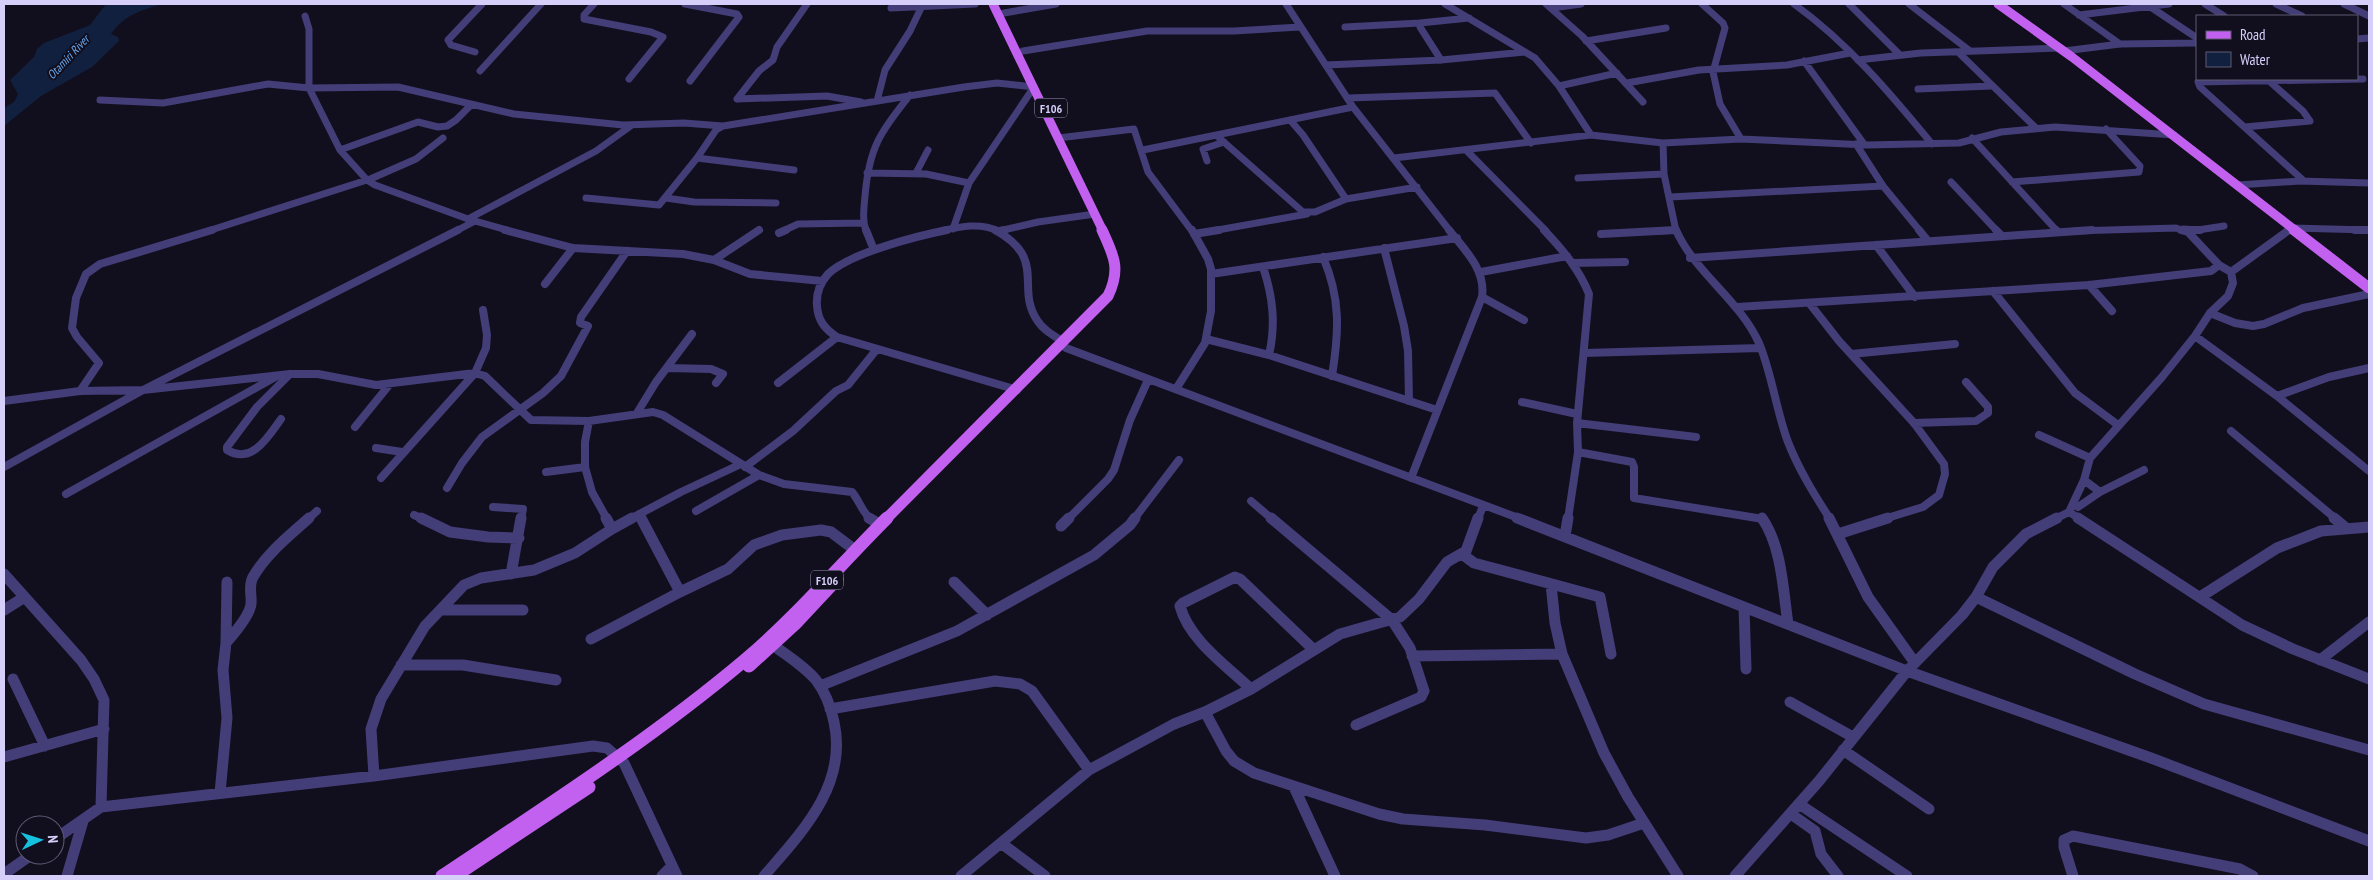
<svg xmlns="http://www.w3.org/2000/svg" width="2373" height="880" viewBox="0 0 2373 880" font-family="'PT Sans Narrow',sans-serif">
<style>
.water{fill:#11203e}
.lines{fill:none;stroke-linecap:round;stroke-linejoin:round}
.minor-far2{stroke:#433d78;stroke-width:7}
.minor-far1{stroke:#433d78;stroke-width:8}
.minor{stroke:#433d78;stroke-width:11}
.major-far2{stroke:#c260f0;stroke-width:9}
.major-far1{stroke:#c260f0;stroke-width:11}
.major{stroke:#c260f0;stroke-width:13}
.labels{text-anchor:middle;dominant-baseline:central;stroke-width:4;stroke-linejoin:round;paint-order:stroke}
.far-water-label{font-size:12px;font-style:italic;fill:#67a9f0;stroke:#110e1d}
.shield{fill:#110e1d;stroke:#9b95b8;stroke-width:1}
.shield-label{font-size:12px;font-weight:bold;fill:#d6cffa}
</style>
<rect width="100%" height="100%" fill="#110e1d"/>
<path class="water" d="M106,4H163C142,10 124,15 111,34L118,37L119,41L92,67L41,96L4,126V108L14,102L18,94L10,80L34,57L37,49L44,43L90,25Z"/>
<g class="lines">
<path class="minor-far2" d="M594,4L584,15V19L651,32L663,37L629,79
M685,4L737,14L739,17L690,81
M1286,4L1353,107L1450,231
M1445,4L1535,58L1559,86L1591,135
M1546,4L1582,36L1643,102
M1702,4L1723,23L1725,28L1713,72L1720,104L1741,139
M1794,4C1848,43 1890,93 1932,144
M1849,4L1900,55
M1909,4L1970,51
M2064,4L2120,44
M2205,4L2224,16
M2276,4L2302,16
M2344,4L2369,16
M2149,6L2197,38
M891,8L975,4
M1552,8L1581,4
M1004,13L1056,4
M2079,15L2169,4
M305,16L309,29V88L340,150L367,180L375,185L468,219L510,231
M1345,27L1420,23
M2357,39L2369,38
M1586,41L1666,28
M1023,51L1147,31H1234L1300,27
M2064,51L2120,44L2197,43
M475,52L451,45L448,40L482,4
M1958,52L2036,128
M1441,60L1420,27V23L1469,18
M1858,60L1921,53L2060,48
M1804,61L1864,144
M1326,65L1441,60L1525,52
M480,71L541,4
M1627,83L1699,70L1787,65L1850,53
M1559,86L1617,73
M1918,89L1991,86
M1348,98L1495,93L1531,143
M737,99L827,96L861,102
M737,99L759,71L773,60L777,47L807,4
M100,100L163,103L268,84L309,88L398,87L514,114L623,125L684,123L723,126
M877,101L885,70L910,31L921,8
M2245,127L2310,121L2303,111L2269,81
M1217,136L1303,212H1315L1346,199L1303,135L1290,120
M1058,138L1134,129L1148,172L1192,231
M1972,138L2057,231
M1663,143L1664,174L1676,231
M1856,144L1883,186L1920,231
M340,150L418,122L438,127L447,126L456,120L471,105
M1143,150L1353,107
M1467,151L1546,231
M697,158L794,170
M1394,158L1591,135L1663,143L1741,139L1867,145L1959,143L2001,132L2055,127L2174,135
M1207,161L1203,149L1224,142
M867,173L926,174L969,183
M916,173L928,150
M1578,178L1664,174
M368,180L416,159L443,138
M2304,181L2200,87L2198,82L2363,79
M1951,182L1997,231
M2012,182L2139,172L2140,166L2106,129
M2237,185L2300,181L2369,183
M1670,197L1883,186
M586,198L659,205L697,158L716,130L723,126L964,87L997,83L1034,87L969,183L953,229
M666,198L694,202L776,203
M1346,199L1417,187
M468,219L596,151L632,125
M2183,229L2198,230L2224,226
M208,231L367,180
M456,231L475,221
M783,231L798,224L863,223
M866,231C862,220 864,208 865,196C869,148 880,132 910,95
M941,231C959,227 980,222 998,231
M999,231L1038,222L1095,214
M1212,231L1307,214
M1659,231L1676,230
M2074,231L2176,228L2185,231
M2288,231L2292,228L2369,230"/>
<path class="minor-far1" d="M505,230L573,248L683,254L714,260L750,274L822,281
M866,230L874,250
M947,230C917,236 850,253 828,274C820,283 816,295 817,306C818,321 825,329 837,337L1017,390
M995,230C1048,259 1015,287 1037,320C1043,330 1054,336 1064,342
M1544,230C1562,249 1579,269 1589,294L1577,423L1578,452L1568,519
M1676,230C1695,273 1739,299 1759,343C1772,374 1776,410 1788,442C1799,470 1814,494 1830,519
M1919,230L1928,241
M1996,230L2001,235
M2056,230L2058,232
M2181,230L2188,232L2219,265L2231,272
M2193,230H2200
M2355,230H2369
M999,231L1005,230
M779,233L786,230
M1194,234L1219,230
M1601,234L1676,230
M1876,245L1915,297
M1384,248L1404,326L1408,351L1409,401
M1323,257C1341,299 1339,332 1332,376
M1690,258L2092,230
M714,260L759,230
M1573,263L1625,262
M1263,267C1273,297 1276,324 1269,355
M1481,272L1567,256
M1211,274L1457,238
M545,284L573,248
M2089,285L2112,311
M1993,291L2075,393L2118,425
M1482,297L1524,320
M1810,304L1839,341L1914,423L1944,464L1945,474L1939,495L1923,507L1884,519
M1737,307L2089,285L2211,271L2219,265
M2210,313L2235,323L2253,326L2264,324L2303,308L2369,294
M2195,336L2277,396L2369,471
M1206,339L1269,355L1437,410
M1066,348L1521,519
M1584,353L1760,348
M1851,354L1955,344
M668,368L711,369L723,374L716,383
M778,383L837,337
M1176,389L1205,343L1211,311V269L1208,259L1192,230
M80,391L99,363L77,337L72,328L76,298L86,274L100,264L212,230
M2277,396L2329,377L2369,368
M4,401L80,391L143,390L290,374H318L376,385L475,373L485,376L531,420L589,421L653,412L663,415L759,475
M1522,402L1577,414
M637,413L656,382L692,334
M281,419C268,437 252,465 227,450V447L257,407L290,374
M1577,423L1696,437
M1914,423L1976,421L1988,413V407L1966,382
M355,427L390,384
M2231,431L2336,519
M2039,435L2090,458
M376,448L402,452
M1578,452L1632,462L1634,467V498L1763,519
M4,467L143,390L458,230
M585,467V442L589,421
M745,467L793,431L836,391L848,385L877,349
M546,472L585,467L592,492L607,519
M381,478L475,373L486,348L487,335L483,310
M1411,478L1482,297C1486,270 1465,250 1449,230
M2084,480L2100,492
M447,488L462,463L482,437L543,393L561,376L588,326L580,323L581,317L627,251
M66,494L277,376
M1251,501L1272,519
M493,507L523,509L521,519
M2078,507L2100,492L2144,470
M696,511L759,475L784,484L852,492C859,500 863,514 871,519
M2069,512L2080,519
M639,514L642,519
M414,515L423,519
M308,519L317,511
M630,519L681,492L741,464
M1068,519L1108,479L1114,470L1130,420L1148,380
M1134,519L1179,460
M1478,519L1483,506
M2055,519L2069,512L2084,480L2090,458L2162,377L2195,336L2210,313L2228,296L2233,283L2231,272L2289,230"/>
<path class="minor" d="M421,518L450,532L488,537L519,538
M606,518L612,529L632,518
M869,518L881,525
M1271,518L1392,620L1410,648L1424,691L1421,697L1356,725
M1517,518L1907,671L2151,758L2369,841
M1762,518C1782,547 1783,590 1788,624
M1829,518L1868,597L1915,663
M2078,518L2242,625L2293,649L2369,679
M2334,518L2346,528
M1061,526L1069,518
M1838,534L1888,518
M1565,536L1568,518
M1462,554L1474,563L1600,597L1611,654
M4,574L81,660L94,679L104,700L101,807
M511,574L521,518
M954,582L987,615
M1551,584L1555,623L1562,654L1604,753L1628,797L1678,876
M680,592L728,569L754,545L782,535L821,530L831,532L855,550
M1976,597L2135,674L2204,704L2369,750
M2200,597L2277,548L2321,531L2369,527
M1744,607L1746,669
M4,610L23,598
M443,610H523
M591,639L680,592L641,518
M226,643C233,635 250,615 251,604C252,595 248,586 253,577C266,554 289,536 309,518
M1412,656L1562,654
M2320,660L2369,622
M401,665H463L556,680
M13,679L45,746
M820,686L957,631L1094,555L1130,525L1135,518
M1251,689C1227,666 1189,640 1180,606L1183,603L1235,577L1240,579L1313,649
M1790,702L1853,737
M830,709L995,681L1020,684L1032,691L1089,770
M1205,712L1226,751L1234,761L1254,773L1379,814L1403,819L1485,825L1586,838L1608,835L1644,823
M1843,750L1929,809
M4,757L104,729
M374,776L371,729L381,699L425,626L464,585L481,578L534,570L575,553L612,529
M1294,787L1335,876
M220,793L227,718L223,670L226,643L227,582
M1799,804L1907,876
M1791,814L1815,831L1821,854L1838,876
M55,839L101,807L374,776L593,746L607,748L624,763L677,876
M1001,843L1045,876
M4,874L31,855
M67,876L83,821
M662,876L672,866
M764,876C802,832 848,785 834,722C831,707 825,692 816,680C804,666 788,656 774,646
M961,876L1089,770L1174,724L1205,712L1251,689L1340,634L1400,617L1419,599L1447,562L1466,551L1478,518
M1735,876L1819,781L1907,671L1962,615L1976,597L1993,567L2026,534L2057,518
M2073,876L2064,847V840L2073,836L2240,869L2253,876"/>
<path class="major-far2" d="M993,4L1103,231
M1998,4L2072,57L2296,231"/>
<path class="major-far1" d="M2294,230L2369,288
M886,519L1108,296C1121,269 1114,256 1102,230"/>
<path class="major" d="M749,666L795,624L837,579
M442,876C545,807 650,740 745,660C796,617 840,565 887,518
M455,876L589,787"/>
</g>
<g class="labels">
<g class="far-water-label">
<text transform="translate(68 57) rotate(-47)">Otamiri River</text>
</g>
<g class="shield">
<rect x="1035" y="98.5" width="32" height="19" rx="4"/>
<rect x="811" y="570.5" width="32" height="19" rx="4"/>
</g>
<g class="shield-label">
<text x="1051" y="108">F106</text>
<text x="827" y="580">F106</text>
</g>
</g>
<rect width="2373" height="880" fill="none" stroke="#d6cffa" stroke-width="10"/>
<rect x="2196" y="15" width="162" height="65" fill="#110e1d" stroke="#605b75"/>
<rect x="2206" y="31" width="25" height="8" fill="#c260f0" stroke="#605b75"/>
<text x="2240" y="40" font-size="15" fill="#d6cffa">Road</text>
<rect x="2206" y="52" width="25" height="15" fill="#11203e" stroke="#605b75"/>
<text x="2240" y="65" font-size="15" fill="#d6cffa">Water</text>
<g transform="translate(40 840) rotate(86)"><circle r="24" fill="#110e1d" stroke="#605b75"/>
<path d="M0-4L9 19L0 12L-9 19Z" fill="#16c1e0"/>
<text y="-8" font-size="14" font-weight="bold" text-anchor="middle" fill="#d6cffa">N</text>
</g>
</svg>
